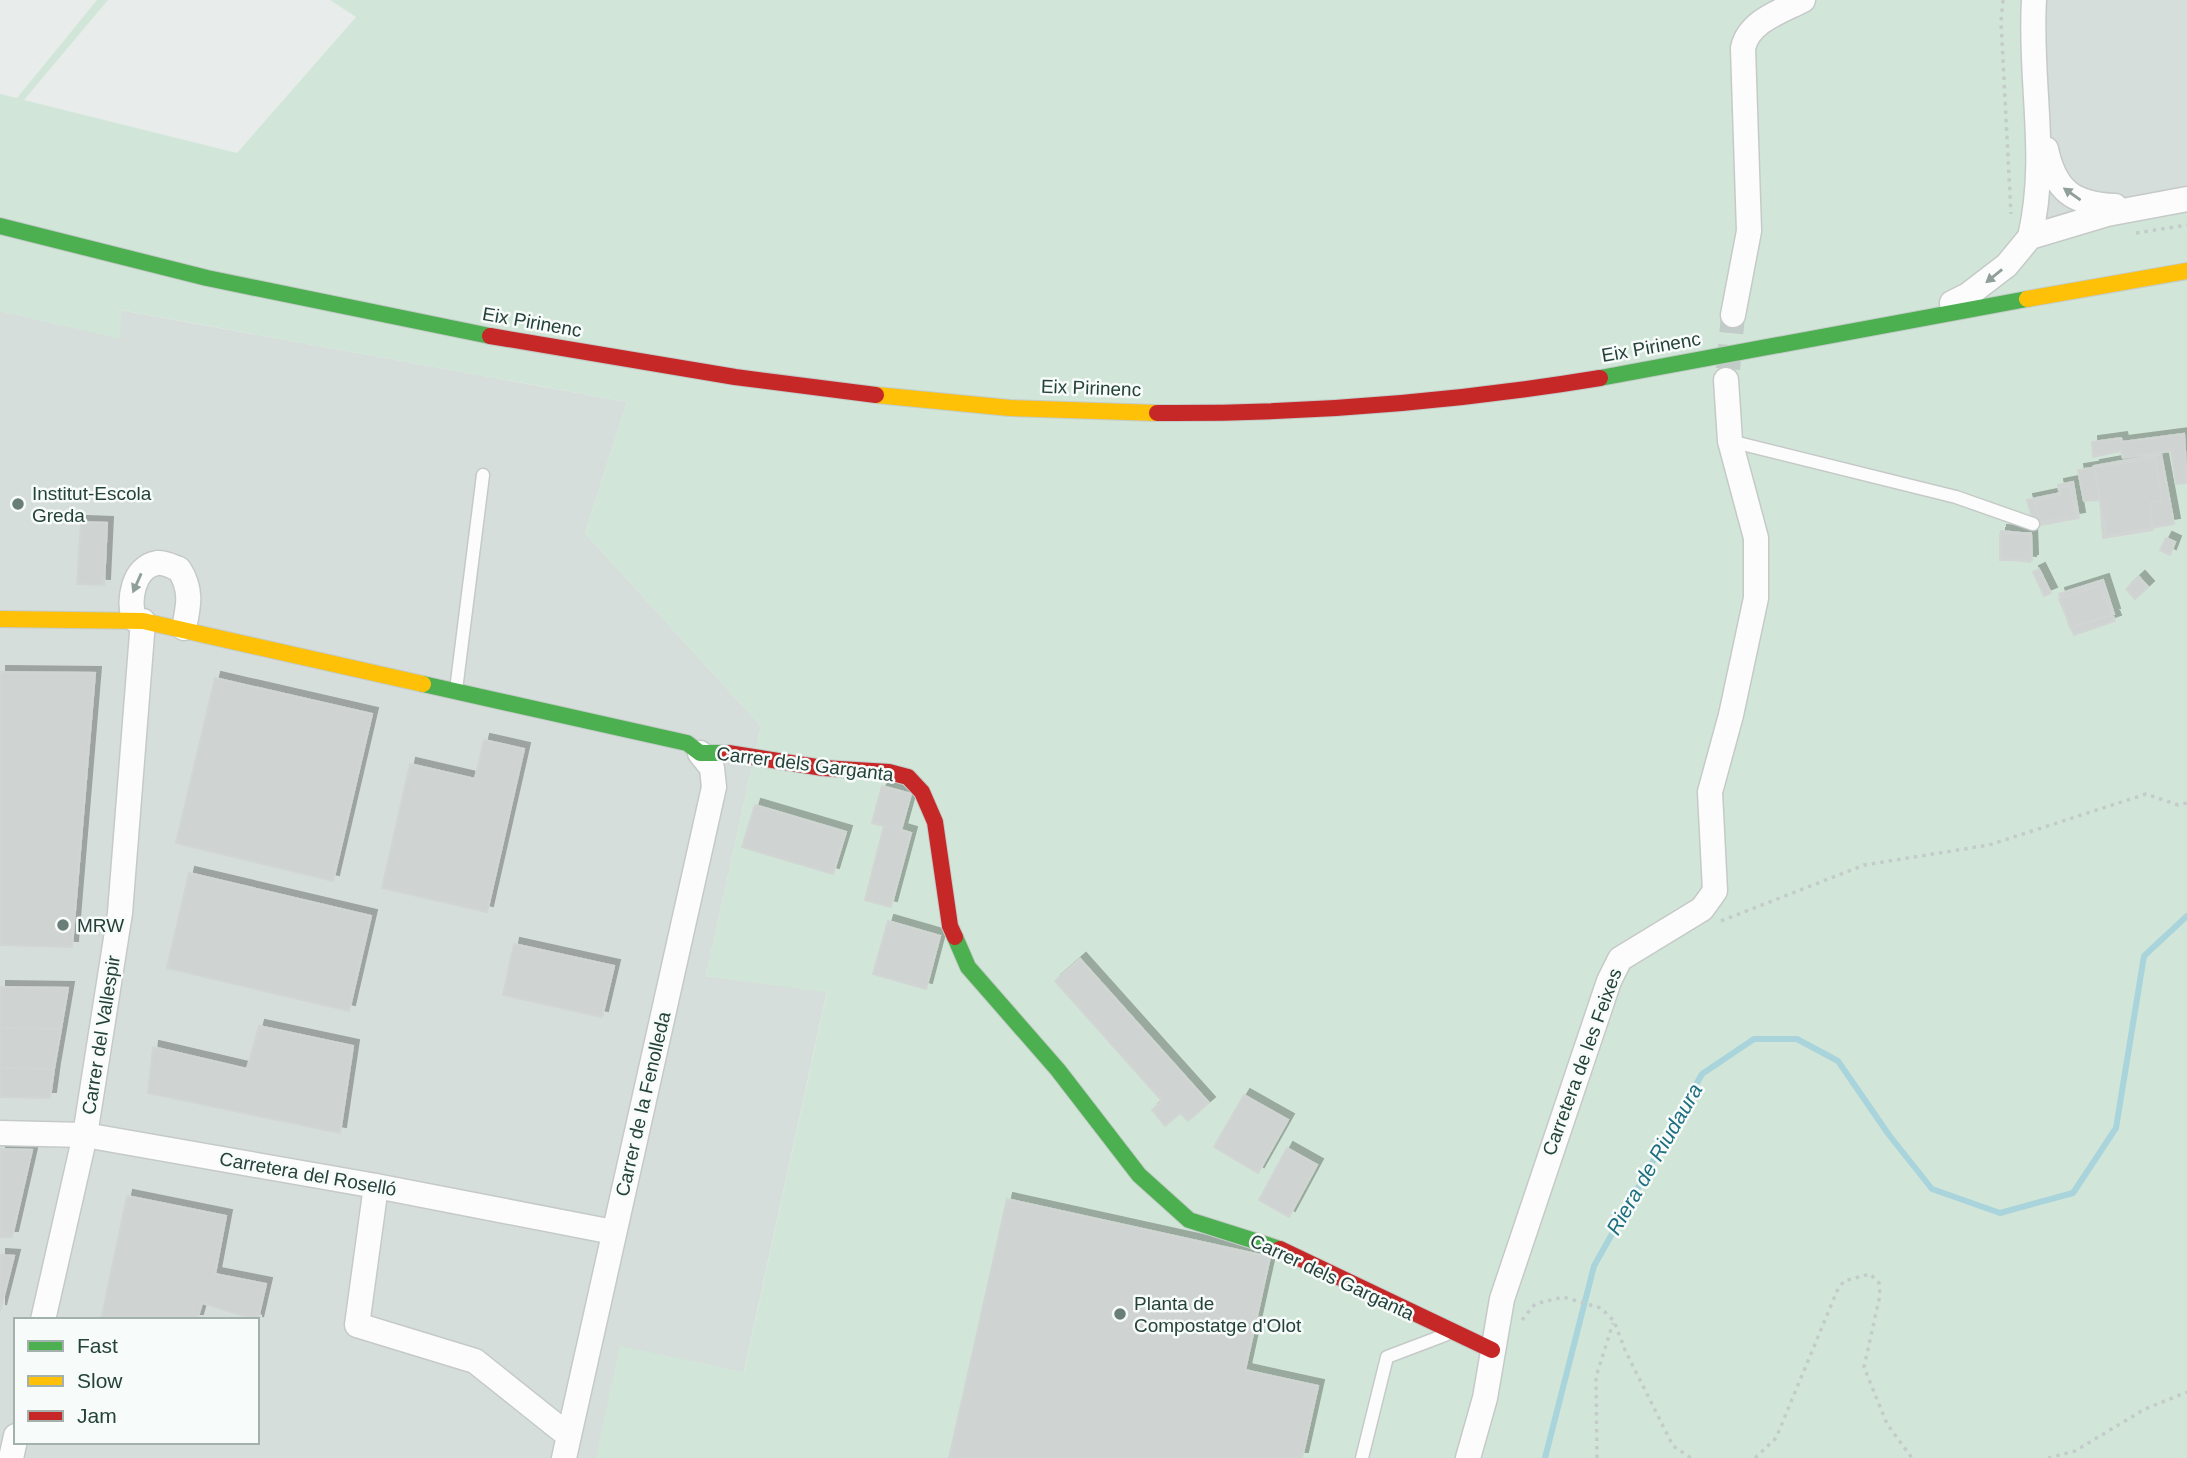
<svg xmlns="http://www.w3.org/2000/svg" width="2187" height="1458" viewBox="0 0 2187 1458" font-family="Helvetica,sans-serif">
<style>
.built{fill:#d6dedb;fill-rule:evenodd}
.green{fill:#d1e6d8}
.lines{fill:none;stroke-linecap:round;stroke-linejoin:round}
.stream{stroke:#a9d4db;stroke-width:6}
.building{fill:#cfd4d2;stroke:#d1d6d4;stroke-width:2;filter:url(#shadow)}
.street-tunnel{stroke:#c1cbc8;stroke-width:24;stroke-dasharray:24 12;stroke-linecap:butt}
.lane-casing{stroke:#c5cac8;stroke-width:15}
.street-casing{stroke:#c5cac8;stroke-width:27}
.fast-casing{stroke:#c3cbc8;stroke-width:18}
.slow-casing{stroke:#c3cbc8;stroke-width:18}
.jam-casing{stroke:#c3cbc8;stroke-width:18}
.path{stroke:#c3ccca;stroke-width:3.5;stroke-dasharray:3.5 5;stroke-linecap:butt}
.lane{stroke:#fcfcfc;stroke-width:12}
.street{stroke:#fcfcfc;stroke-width:24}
.fast{stroke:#4caf50;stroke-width:16}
.slow{stroke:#ffc107;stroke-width:16}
.jam{stroke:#c62828;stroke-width:16}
.oneway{fill:#909f9b}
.poi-dot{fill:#697e78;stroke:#f7fbf9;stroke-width:2.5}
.labels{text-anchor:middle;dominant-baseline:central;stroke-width:5;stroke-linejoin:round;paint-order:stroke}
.street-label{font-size:19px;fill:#24423a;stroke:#f7fbf9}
.poi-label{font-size:19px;fill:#24423a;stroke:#f7fbf9;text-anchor:start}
.water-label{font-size:21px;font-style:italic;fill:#1c6f80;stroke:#f7fbf9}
</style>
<defs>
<filter id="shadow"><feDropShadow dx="6" dy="-6" stdDeviation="0" flood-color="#0004"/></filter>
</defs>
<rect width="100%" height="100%" fill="#e8edeb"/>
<path class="built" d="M2024,0H2187V211L2033,236Z
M120,310L627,402L585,533L761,726L706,976L827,991L725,1458H0V311L119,338ZM16,1320H257V1442H16Z"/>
<path class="green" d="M97,0H108L24,100L237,153L356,17L330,0H2024L2030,238L2187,211V1458H596L620,1346L744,1372L827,992L706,976L761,726L585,533L627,402L121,310L120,339L0,311V94L17,98Z"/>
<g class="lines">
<path class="stream" d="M1545,1458L1594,1266L1702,1074L1754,1039H1797L1838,1061L1889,1135L1932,1189L2000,1213L2073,1193L2116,1128L2144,956L2187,916"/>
</g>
<path class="building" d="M2184,434L2187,483L2176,484L2171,451L2123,458L2121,451L2093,457L2092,442L2121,438L2122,442Z
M2161,454L2174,524L2106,536L2094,466Z
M2155,458L2162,501L2150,503L2153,530L2103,538L2100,500L2084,501L2078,470Z
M2073,482L2079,518L2040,525L2035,500L2060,495L2058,485Z
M2069,486L2077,515L2034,524L2027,500L2061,493L2060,488Z
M81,522L107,523L104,585L77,584Z
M2001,531L2030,534V562L2002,559Z
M2031,533L2032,560H2000V534Z
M2166,538L2175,542L2170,555L2160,550Z
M2039,569L2051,593L2044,596L2033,572Z
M2139,577L2148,587L2135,599L2126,589Z
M2103,580L2114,614L2070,628L2059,594Z
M2100,585L2115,621L2074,635L2059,599Z
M0,672L95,673L72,947L0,945Z
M215,678L372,714L333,881L176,843Z
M484,740L524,749L487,912L382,888L410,764L475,779Z
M882,786L911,794L901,830L911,833L891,907L865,900L884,826L872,823Z
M755,805L846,832L833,874L742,847Z
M189,873L371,916L349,1011L167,968Z
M888,921L940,936L926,989L873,974Z
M514,944L614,966L602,1017L503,995Z
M1080,959L1209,1103L1188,1121L1180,1113L1165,1126L1152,1110L1162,1101L1055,981Z
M0,987L68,988L61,1029L0,1028Z
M259,1026L353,1046L340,1133L148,1093L153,1047L247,1069Z
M0,1028L61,1029L54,1069L0,1068Z
M0,1068L54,1069L50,1098L0,1097Z
M1244,1095L1288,1120L1258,1173L1214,1147Z
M1287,1148L1317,1165L1289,1217L1259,1200Z
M0,1149L32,1150L12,1237H0Z
M127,1196L226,1216L215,1274L266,1284L257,1323V1320L202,1303L197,1320H101Z
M1007,1199L1270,1257L1245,1370L1318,1386L1302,1458H949Z
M0,1255L14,1256L0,1311Z"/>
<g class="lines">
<path class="street-tunnel" d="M1728,369L1733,315"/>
<defs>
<path id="lane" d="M1730,441L1956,497L2033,524
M456,690L483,475
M1362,1458L1387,1357L1445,1335"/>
<path id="street" d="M2046,149C2055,191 2073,204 2115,206
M2030,237C2049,156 2029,81 2034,0
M1952,303L1968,295L2007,265L2030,237L2107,214L2187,199
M1733,315L1749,231L1743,48C1749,21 1780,12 1803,0
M134,619C128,600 133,567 157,563C164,562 173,567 179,569C192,589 189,605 184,628
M0,1133L85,1135L376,1186L613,1232
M376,1186L357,1325L475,1361L569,1436
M43,1320L85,1135L120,913L143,621
M11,1458L16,1436
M564,1458L714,787L712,768L700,753
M1468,1458L1485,1398L1502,1299L1609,981L1620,959L1702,909L1715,891L1710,792L1731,715L1756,598V538L1730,441L1726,380"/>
<path id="fast" d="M0,226L207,278L490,336
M1600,378L2027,299
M423,684L687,743L700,753H728
M955,937L968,967L1058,1070L1139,1175L1189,1220L1280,1249"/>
<path id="slow" d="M2027,299L2187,271
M876,395L1010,408L1157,413
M0,619L143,621L423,684"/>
<path id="jam" d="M490,336L735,377L876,395
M1157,413C1305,414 1454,402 1600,378
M728,753L823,768L889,772L908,777L922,792L935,822L950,926L955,937
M1280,1249L1492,1350"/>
</defs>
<use href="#lane" class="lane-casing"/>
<use href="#street" class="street-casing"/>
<use href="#fast" class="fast-casing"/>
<use href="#slow" class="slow-casing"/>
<use href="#jam" class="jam-casing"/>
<path class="path" d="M2003,0L2001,22L2011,214
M2136,233L2187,225
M1721,921L1864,865L1989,845L2146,794L2178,805L2187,803
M1522,1320L1535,1304L1563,1297L1601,1308L1614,1321L1625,1350L1673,1446L1691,1458
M1597,1458L1596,1377L1613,1323
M1755,1458L1776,1438L1837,1291L1844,1281L1870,1274L1879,1283L1880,1295L1864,1367L1887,1424L1912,1458
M2048,1458L2075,1451L2145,1409L2187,1392"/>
<use href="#lane" class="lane"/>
<use href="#street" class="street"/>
<use href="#fast" class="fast"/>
<use href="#slow" class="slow"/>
<use href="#jam" class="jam"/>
</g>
<defs><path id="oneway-solid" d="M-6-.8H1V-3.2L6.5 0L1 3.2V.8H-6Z" transform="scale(1.75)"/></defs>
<g class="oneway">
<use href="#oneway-solid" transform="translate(2072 194) rotate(-145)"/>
<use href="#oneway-solid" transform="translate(1994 276) rotate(141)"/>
<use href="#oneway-solid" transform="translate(137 583) rotate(114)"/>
</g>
<g class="poi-dot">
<circle cx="18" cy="504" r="7"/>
<circle cx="63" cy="925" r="7"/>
<circle cx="1120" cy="1314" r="7"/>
</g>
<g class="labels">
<g class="street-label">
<text transform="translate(532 322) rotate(10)">Eix Pirinenc</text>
<text transform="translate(1651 347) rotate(-10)">Eix Pirinenc</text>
<text transform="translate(1091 388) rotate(2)">Eix Pirinenc</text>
<text transform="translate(805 764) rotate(7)">Carrer dels Garganta</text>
<text transform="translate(101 1035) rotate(-81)">Carrer del Vallespir</text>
<text transform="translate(1582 1062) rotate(-70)">Carretera de les Feixes</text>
<text transform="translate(643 1104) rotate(-77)">Carrer de la Fenolleda</text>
<text transform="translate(308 1174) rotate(10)">Carretera del Roselló</text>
<text transform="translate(1332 1277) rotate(25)">Carrer dels Garganta</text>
</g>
<g class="poi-label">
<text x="32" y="493">Institut-Escola<tspan x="32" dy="22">Greda</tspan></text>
<text x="77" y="925">MRW</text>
<text x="1134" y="1303">Planta de<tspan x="1134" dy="22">Compostatge d'Olot</tspan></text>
</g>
<g class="water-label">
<text transform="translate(1654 1159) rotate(-60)">Riera de Riudaura</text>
</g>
</g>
<rect x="14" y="1318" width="245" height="126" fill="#f7fbf9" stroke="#a3b1ad" stroke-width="2"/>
<rect x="28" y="1341" width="35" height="10" fill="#4caf50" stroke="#a3b1ad" stroke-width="2"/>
<text x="77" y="1353" font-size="21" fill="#24423a">Fast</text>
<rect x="28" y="1376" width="35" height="10" fill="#ffc107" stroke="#a3b1ad" stroke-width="2"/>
<text x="77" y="1388" font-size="21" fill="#24423a">Slow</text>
<rect x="28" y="1411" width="35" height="10" fill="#c62828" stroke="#a3b1ad" stroke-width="2"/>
<text x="77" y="1423" font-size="21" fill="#24423a">Jam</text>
</svg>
